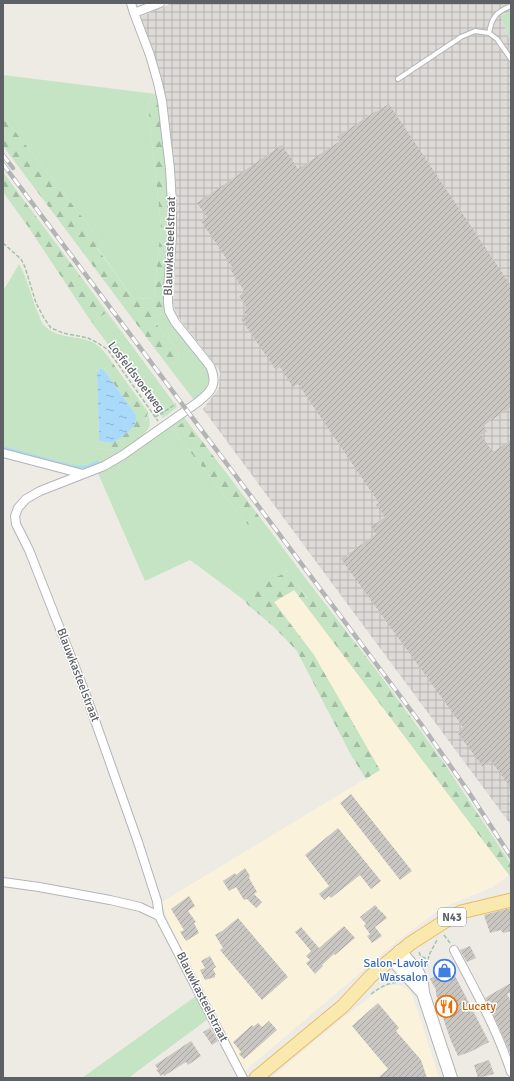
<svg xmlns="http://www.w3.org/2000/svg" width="514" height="1081" viewBox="0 0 514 1081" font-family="Signika,sans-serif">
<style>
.commercial{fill:#fbf2dc}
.industrial{fill:url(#industrial-grid)}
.grass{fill:#c5e4c3}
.forest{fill:url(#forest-firs)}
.water{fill:url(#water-ripples)}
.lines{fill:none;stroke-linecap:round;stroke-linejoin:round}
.stream{stroke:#aadaf9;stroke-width:3}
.building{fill:url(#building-hatch)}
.service-casing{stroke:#b2b5b9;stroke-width:6}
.minor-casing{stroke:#b2b5b9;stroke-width:10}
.secondary-casing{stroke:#b1b4b9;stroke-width:14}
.primary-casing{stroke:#e7bc65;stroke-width:15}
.path{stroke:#9dc4a6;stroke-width:1.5;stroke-dasharray:4 2;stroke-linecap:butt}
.service{stroke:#fff;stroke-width:4}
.minor{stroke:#fff;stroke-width:8}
.secondary{stroke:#fff;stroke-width:12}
.primary{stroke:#f9e9af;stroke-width:13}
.rail-casing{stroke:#b3b4b4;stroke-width:4.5}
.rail{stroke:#fff;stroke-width:3;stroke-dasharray:9;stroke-linecap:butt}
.labels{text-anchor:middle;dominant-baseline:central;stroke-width:3;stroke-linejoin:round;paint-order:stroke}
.shield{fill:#fff;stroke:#8e9092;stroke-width:1}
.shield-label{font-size:11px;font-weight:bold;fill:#5d6064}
.street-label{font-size:12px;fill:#5d6064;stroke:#fff}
.shop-label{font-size:12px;fill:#366cbe;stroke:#fff;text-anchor:end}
.food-label{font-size:12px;fill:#c56008;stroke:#fff;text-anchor:start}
</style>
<defs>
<pattern id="industrial-grid" width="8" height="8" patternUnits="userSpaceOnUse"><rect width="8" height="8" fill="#dddad7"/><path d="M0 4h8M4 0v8" fill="none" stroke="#b6b4b2"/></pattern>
<pattern id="forest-firs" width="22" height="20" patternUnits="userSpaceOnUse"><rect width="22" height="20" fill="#c5e4c3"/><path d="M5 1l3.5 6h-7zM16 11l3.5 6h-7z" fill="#a3bca2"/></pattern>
<pattern id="water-ripples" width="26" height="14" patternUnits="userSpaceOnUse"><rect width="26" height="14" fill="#aadaf9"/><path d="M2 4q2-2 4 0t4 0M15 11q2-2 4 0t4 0" fill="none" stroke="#8eb4cd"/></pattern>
<pattern id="building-hatch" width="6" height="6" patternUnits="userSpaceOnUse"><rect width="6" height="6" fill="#cac6c2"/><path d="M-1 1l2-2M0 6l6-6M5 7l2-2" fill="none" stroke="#a7a4a1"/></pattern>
</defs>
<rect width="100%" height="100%" fill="#eeebe5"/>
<path class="commercial" d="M295,590L509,875L493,887L440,909L396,942L245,1071L168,921L162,902L380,770L314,655L274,602Z
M389,985H396L402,986L409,990L413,997L439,1078H271L339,1021L378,991Z"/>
<path class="industrial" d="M172,3H511V11L501,16L508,36L511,41V825L203,409L219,388L220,372L211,359L182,322L176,313L173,304L175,271V205L165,98L140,17Z"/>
<path class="grass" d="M511,11V41L508,36L501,16Z
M3,75L156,94L150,98L148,104L161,226L154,298L134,299L97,247L103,244L3,116Z
M19,264C28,279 31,297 38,313C40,317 41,322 43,324C55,339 76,335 92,342C101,346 106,354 112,362L104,370L100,368L97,373L99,441L97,448L113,450L146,421L148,412L150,425L148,429L141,438L114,458L84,471L3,450V291Z
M107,312L177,407L163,418L92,323Z
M168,312L210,373C207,389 207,389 194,400L168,366C178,362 179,360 179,350L172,343L155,323V319L156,316Z
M183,416L186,420L173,430L248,525L259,516L316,592L307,598L287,571L244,598V600L190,560L145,581L97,471Z
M196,996L208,1019L131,1076V1078H82Z"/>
<path class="forest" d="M156,94L165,98L169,241L168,312L156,316L155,319V323L172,343L179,350C179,360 178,362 168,366L3,146V134L5,133L3,131V116L103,244L97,248L134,299L154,298L161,226L148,104L150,98Z
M3,172L107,312L92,323L29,228L3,192Z
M112,362L148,412L143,429L125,443L113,450L97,448L99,441L112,443L136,415L104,370Z
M186,420L259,516L248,525L173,430Z
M288,571L306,598L316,592L380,675L444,763L511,864V876L509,875L294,590L274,602L314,655L380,770L366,779L351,755L317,690L297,651L274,627L248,605L244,600V598L249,592Z"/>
<path class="water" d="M100,368L104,370L136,415V419L134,426L122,437L112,443L99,441L97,373Z"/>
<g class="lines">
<path class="stream" d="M3,448L74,467H87L97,462"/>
</g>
<path class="building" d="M389,104L511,286V407L483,426L487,431L481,435L493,452L511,440V788L491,761L483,767L457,732L463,727L341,559L376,534L371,527L385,517L376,505L379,503L298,384L293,387L280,367L276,370L241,319L246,315L244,311L248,309L239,296L245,292L230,269L232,267L201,221L207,217L197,203L282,145L298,169L340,141L337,137L376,111V112Z
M351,794L412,871L400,880L340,803Z
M338,828L381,881L371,889L360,875L331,898L329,896L324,900L319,894L329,886L305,855Z
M245,868L250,876L249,878L257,892L254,894L262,902L256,908L247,899L244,900L236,887L229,891L223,881L235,873L236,875Z
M189,896L195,906L188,911L196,922L194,923L199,933L186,941L180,932L184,930L171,909Z
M375,905L381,912H382L387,918L375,927L382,936L372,943L367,936L370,934L364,926L366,924L360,917Z
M511,908V931L503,933L501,930L490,933L484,915Z
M238,918L288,977L262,1000L220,950L223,948L215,935L222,931Z
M344,926L355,938L335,955L334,954L322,965L323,966L315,974L306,963L310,960L306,956L311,951L295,932L301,927L319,948Z
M470,946L476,958L467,962L460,950Z
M210,956L216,967L213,969L216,975H215V977L205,980L200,970L205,968L201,961Z
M448,962L489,1042L470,1052L458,1056L451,1041L440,1009L442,1008L436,995V990L430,979L437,975L434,970Z
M511,983V992L507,994L511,1002V1055L497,1023L485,998Z
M378,1003L399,1028L396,1031L421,1060L427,1078H378L388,1069L352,1026Z
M269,1021L277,1030L244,1059L239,1054L241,1052L233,1042L252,1025L253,1027L258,1023L262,1027Z
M210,1028L218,1041L212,1045L203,1032Z
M191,1041L201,1056L188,1065L186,1062L164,1076L163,1074L161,1076L156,1070L158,1069L155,1065Z
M489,1060L494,1074L478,1078L474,1065Z"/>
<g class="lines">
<defs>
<path id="service" d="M489,33C492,17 496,12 511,6
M398,79L461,37L475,31L489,33L497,39L511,59"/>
<path id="minor" d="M131,3L134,13
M160,3L134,13L150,55L158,83L162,101L170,169L172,204V236L168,289V302L169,311L175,322L210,366C218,384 212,391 198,402L123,455L104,466L40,491L26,499L18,508L15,516L16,524L29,550L86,695L138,842L157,901L159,916L243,1078
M3,453L83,474
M3,882L39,887L110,900L140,907L159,916
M454,950C475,990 497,1029 511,1072"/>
<path id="secondary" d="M400,951L418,973L422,982L423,993L451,1078
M392,959L423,993"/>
<path id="primary" d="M256,1078L343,1006L371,976L411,943L450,918L461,912L511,900"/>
</defs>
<use href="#service" class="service-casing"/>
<use href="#minor" class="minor-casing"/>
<use href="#secondary" class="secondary-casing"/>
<use href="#primary" class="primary-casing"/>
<path class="path" d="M3,243L21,259L25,267L36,303L44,318L51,328L63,333L88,338L98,343L108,350L158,421
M155,417L162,413L176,404
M444,935L450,943
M419,952L422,959L421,960
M422,957L428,959
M427,966L429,955L437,940
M392,975L393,983
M371,994C379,988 387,983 398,982"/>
<use href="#service" class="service"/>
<use href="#minor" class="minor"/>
<use href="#secondary" class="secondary"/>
<use href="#primary" class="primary"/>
<defs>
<path id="rail" d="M3,155L13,168
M3,164L421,724L468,791L511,857"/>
</defs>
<use href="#rail" class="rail-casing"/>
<use href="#rail" class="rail"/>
</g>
<defs>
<symbol id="shop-ring" viewBox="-11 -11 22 22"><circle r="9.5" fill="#fff" stroke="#3f7fe0" stroke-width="1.5"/><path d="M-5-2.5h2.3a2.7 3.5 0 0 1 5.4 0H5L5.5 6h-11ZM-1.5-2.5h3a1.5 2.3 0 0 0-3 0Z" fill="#3f7fe0"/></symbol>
<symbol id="restaurant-ring" viewBox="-11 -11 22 22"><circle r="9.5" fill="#fff" stroke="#e8710a" stroke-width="1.5"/><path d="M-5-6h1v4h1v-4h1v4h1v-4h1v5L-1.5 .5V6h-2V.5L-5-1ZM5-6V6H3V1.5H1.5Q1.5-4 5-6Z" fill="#e8710a"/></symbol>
</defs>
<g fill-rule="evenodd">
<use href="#shop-ring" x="432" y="958" width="25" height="25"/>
<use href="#restaurant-ring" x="434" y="994" width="25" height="25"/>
</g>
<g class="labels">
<rect class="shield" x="438" y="908" width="28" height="18" rx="3"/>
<g class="shield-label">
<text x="452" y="917">N43</text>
</g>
<g class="street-label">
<text transform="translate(170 246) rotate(-88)">Blauwkasteelstraat</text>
<text transform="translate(136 377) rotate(53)">Losfeldsvoetweg</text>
<text transform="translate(78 675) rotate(69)">Blauwkasteelstraat</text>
<text transform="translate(202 997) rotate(63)">Blauwkasteelstraat</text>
</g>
<g class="shop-label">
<text x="428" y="963">Salon-Lavoir<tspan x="428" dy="14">Wassalon</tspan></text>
</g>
<g class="food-label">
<text x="462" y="1006">Lucaty</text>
</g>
</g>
<rect width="514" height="1081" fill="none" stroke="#5d6064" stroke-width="8"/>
</svg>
